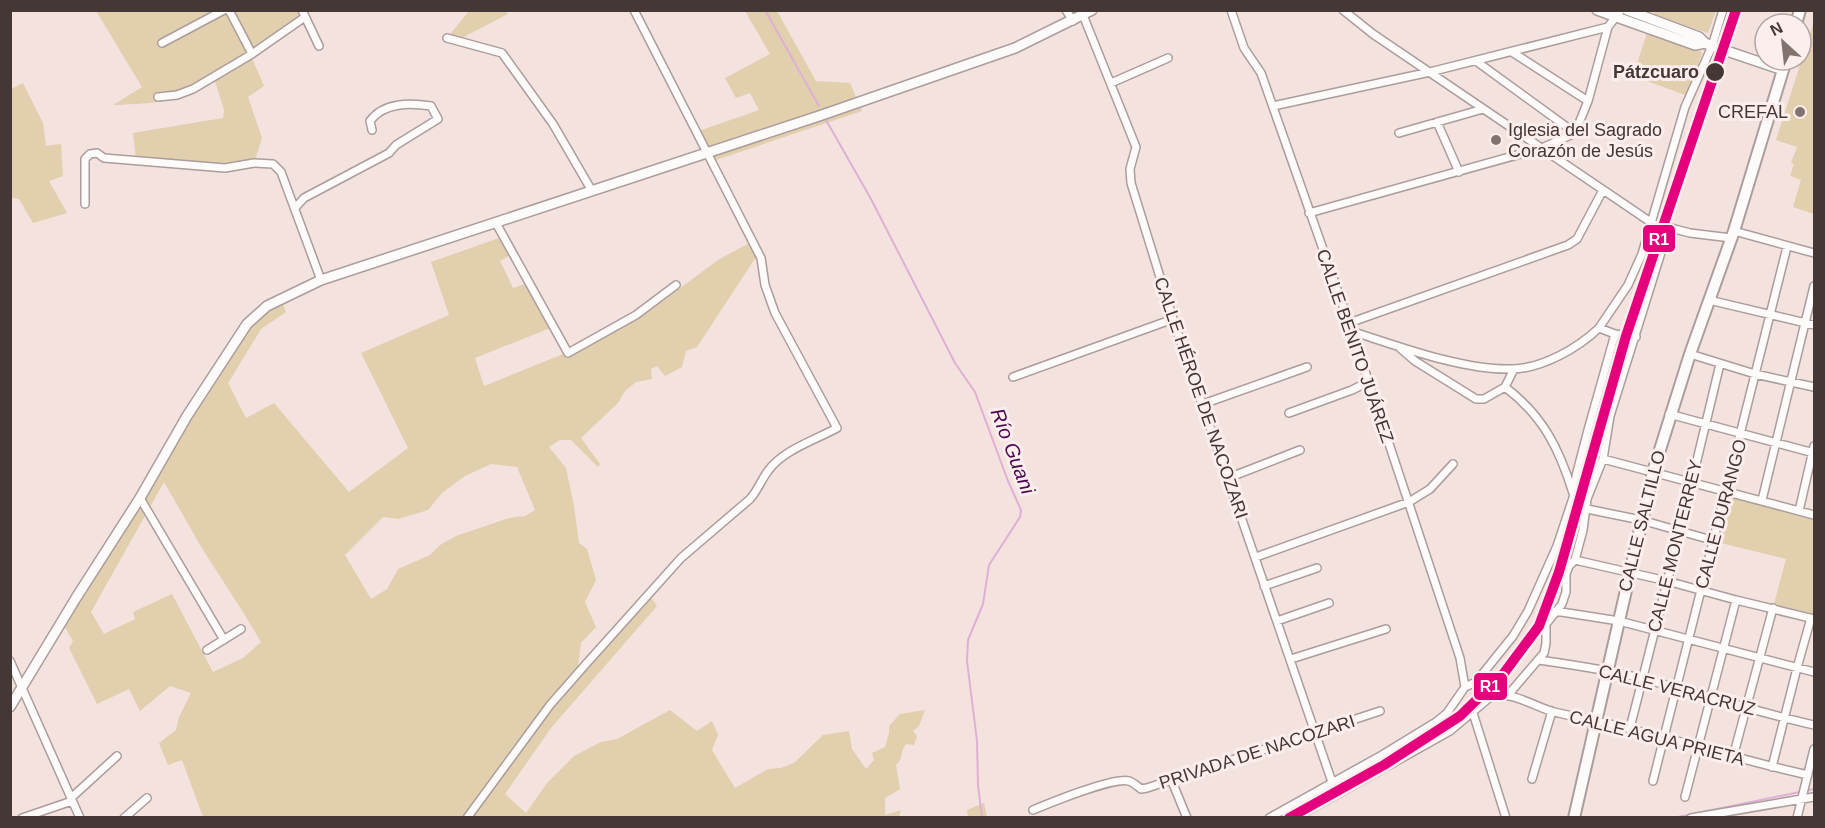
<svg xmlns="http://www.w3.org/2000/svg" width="1825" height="828" viewBox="0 0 1825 828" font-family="Arial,sans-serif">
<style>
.green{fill:#e1cfae;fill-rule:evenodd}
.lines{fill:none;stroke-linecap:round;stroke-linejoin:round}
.stream{stroke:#deb0d6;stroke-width:2}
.minor-casing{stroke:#ab9d9b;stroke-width:10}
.secondary-casing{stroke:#ab9d9b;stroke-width:12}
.primary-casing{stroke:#ab9d9b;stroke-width:14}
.minor{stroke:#fdfbfa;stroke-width:7}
.secondary{stroke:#fdfbfa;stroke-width:9}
.primary{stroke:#fdfbfa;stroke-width:10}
.rail-1-casing{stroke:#fbeeec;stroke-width:15}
.rail-1{stroke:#e5007d;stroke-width:10}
.stop-dot{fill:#443735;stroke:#fbeeec;stroke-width:2}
.poi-dot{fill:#827370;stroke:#fbeeec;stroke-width:2}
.labels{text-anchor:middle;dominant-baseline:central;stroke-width:6;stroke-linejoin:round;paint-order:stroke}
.stop-label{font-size:18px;font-weight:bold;fill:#443735;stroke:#fbeeec;text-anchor:end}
.poi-label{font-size:18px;fill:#443735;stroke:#fbeeec;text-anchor:end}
.street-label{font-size:18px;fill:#443735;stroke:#fbeeec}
.water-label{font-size:20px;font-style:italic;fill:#4d054f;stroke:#fbeeec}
.line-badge{stroke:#fbeeec;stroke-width:2}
.badge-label{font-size:16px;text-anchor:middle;font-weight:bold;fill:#fff}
</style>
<rect width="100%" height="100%" fill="#f4e2de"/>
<path class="green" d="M96,11H309L251,56L264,86L248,97L262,138L254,163L225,168L136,160L133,133L223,118L224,110L214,78C175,104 159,103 113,105L142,87Z
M469,11H506L508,14L458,40L447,38Z
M745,11H777L816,81L850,83L862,111L710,162L696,132L759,110L750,93L736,98L725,78L770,54Z
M1655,11V10L1716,11L1708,33L1654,15Z
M1814,21V214L1793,207L1801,180L1790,176L1794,164L1791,163L1797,147L1776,140Z
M1647,33L1702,52L1688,96L1633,76Z
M23,83L43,123L46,146L61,144L63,176L49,181L67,213L33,223L19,199L11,198V89Z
M505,236L512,254L500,261L513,288L531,282L558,325L475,358L484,386L573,350L643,316L718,260L751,242L761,258L754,260L697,347L686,351L682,367L665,376L657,366L651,369L652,379L636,382L625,391L618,403L581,438L600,464L598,467L571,440H560L549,447L566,468L574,506L579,543L587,549L596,580L585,602L596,627L581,643L578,666L647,592L657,606L551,728L505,794L526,813L547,783L574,756L601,742L617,739L670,710L697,731L712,721L718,735L712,750L735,788L768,769L781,768L794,763L823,735L849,731L852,749L866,769L874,760L872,753L885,747L889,733V726L900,714L925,710L919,726L913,731L917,736L914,745L906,744C900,751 904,758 896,765L900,789L885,798V815L901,810L899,817H203L182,760L168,765L159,743L176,730L179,717L191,693L170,686L140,711L129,689L97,704L69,648L73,641L62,622L247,324L281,299L286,312L261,329L228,383L246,418L274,403L349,492L408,448L361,353L449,315L431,262ZM491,464L517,467L535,510L525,516L509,518L456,536L440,545L430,555L398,569L387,589L371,599L345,555L383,517L398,519L428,510L442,493L465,476ZM164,482L203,550L243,612L261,642L243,658L213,672L172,594L133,612L135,619L104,634L91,612Z
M1732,497L1814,517V614L1774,604L1786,559L1721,543Z
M984,803L987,817H968L967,810Z"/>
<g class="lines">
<path class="stream" d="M765,10L819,106
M826,120L871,199L955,363L975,392L1008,481L1021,510L1020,517L989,565L983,604L968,640L967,661L977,741L978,785L982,818
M1673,818L1814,789"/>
<defs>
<path id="minor" d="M229,10L252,54
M302,10L319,46
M1066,10L1073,21
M1231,10L1244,48L1261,73L1349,323L1460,658L1465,687
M1343,10L1373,34L1652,223L1690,233L1731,238
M1083,15L1136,147L1130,169L1131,183L1173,319L1332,782
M447,38L502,53L553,124L592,191
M162,43L224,10
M1512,52L1588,101
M1476,61L1575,133
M1111,83L1168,58
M158,97L177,95L193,89L252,54L305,17
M1273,106L1430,72L1608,27
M1437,122L1459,172
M1399,133L1483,109
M85,204V159L90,154L97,153L104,158L225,168L254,163L273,164L281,172L321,280
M295,208L304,198L389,153L396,145L438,119L431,106C410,103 384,102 370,121L372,130
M1309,213L1542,148L1575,133L1588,101L1608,27L1621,10
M496,223L568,353L636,315L676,285
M1734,231L1814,253
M1709,300L1814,325
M1349,323L1568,245L1577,239L1603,190
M1599,328L1628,285L1642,254L1685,107L1712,46L1723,10
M1351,331C1398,346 1464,371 1513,369C1543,368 1578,348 1599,328L1615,334L1636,337
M1400,348L1415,361L1476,399H1484L1505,387
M1690,354L1755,374L1814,387
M1013,377L1173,319
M1505,387C1543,416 1559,448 1573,493
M1505,387L1514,369
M1203,404L1307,367
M1289,413L1352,390L1368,382
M1669,414L1814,453
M1603,459L1814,515
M1228,478L1300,450
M140,498L224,640
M1762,500L1814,286
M1587,509L1641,520L1715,541
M1799,511L1814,446
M1256,557L1409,502L1430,489L1453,464
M1575,560L1667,581L1736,600L1814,619
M1264,586L1317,568
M1555,611L1619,621L1814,672
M1277,621L1329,603
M207,650L241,629
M1291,659L1386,629
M1539,660C1574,665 1610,670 1644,679C1701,694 1757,712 1814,725
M10,661L80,818
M1508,695L1544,653L1546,643V624L1562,604L1566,592V574L1569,566L1575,560L1583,530L1587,499L1603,459L1610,416L1669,227
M1473,713L1506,818
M1630,728L1680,531L1720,364
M1733,757L1773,608
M1772,767L1797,668L1811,618
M1171,779L1187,818
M1532,779L1552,711
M1653,781L1787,247
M1685,797L1736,600
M71,798L117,756
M1033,810C1050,803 1114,777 1129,781C1133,782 1137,786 1141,789L1147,788L1380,711
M22,818L72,801
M124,818L147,798
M467,818L550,705L586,664L681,558L750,499C758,490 761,480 768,471C783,450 815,440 837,428L775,313L765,285L761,258L634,10
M1269,818L1382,755L1436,722L1447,713L1465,687L1476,682L1513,636L1528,611L1557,546L1574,495L1576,476L1588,430L1615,334
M1295,818L1450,731L1489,698C1509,688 1534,707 1554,712C1579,718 1605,722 1630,729C1690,743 1748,762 1808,775
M1691,818L1814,797
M1797,818L1814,749"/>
<path id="secondary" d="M1597,10L1695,45L1705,43
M1627,10L1699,37L1705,43L1712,46L1783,70
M10,707L76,598L140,498L187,416L247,324L267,306L321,280L819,116L1015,48L1092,10"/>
<path id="primary" d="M1796,24L1800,10
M1574,818L1653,472L1690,354L1734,231L1786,60"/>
</defs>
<use href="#minor" class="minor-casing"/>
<use href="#secondary" class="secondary-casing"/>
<use href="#primary" class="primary-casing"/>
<use href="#minor" class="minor"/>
<use href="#secondary" class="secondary"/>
<use href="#primary" class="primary"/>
<defs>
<path id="rail-1" d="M1289,818L1384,765L1460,716L1504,673L1539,626L1559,572L1626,336L1736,10"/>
</defs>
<use href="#rail-1" class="rail-1-casing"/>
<use href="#rail-1" class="rail-1"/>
</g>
<circle class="stop-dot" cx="1715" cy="72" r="10"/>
<g class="poi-dot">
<circle cx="1800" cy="112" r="6"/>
<circle cx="1496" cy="140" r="6"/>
</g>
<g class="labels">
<g class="stop-label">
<text x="1699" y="72">Pátzcuaro</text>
</g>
<g class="poi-label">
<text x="1788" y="112">CREFAL</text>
<text x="1508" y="130" text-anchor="start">Iglesia del Sagrado<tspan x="1508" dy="21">Corazón de Jesús</tspan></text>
</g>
<g class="street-label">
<text transform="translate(1355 346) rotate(71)">CALLE BENITO JUÁREZ</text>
<text transform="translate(1201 398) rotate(71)">CALLE HÉROE DE NACOZARI</text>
<text transform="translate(1721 514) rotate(-75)">CALLE DURANGO</text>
<text transform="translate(1642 521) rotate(-76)">CALLE SALTILLO</text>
<text transform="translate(1675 546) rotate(-76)">CALLE MONTERREY</text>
<text transform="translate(1677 690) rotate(14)">CALLE VERACRUZ</text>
<text transform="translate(1657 738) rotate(14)">CALLE AGUA PRIETA</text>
<text transform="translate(1257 752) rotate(-18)">PRIVADA DE NACOZARI</text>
</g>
<g class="water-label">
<text transform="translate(1013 451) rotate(69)">Río Guani</text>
</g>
</g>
<g class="line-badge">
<rect x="1642" y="224" width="34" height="29" rx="6" fill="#e5007d"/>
<rect x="1473" y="672" width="35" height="29" rx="6" fill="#e5007d"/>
</g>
<g class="badge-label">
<text x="1659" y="245">R1</text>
<text x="1490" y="692">R1</text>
</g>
<rect width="1825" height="828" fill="none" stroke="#443735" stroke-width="24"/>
<g transform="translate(1783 42) rotate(333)"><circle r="28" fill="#fbeeec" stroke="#b2a5a3" stroke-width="1.5"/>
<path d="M0-4.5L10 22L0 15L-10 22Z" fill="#827370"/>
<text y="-9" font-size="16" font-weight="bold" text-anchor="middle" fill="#443735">N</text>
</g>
</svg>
